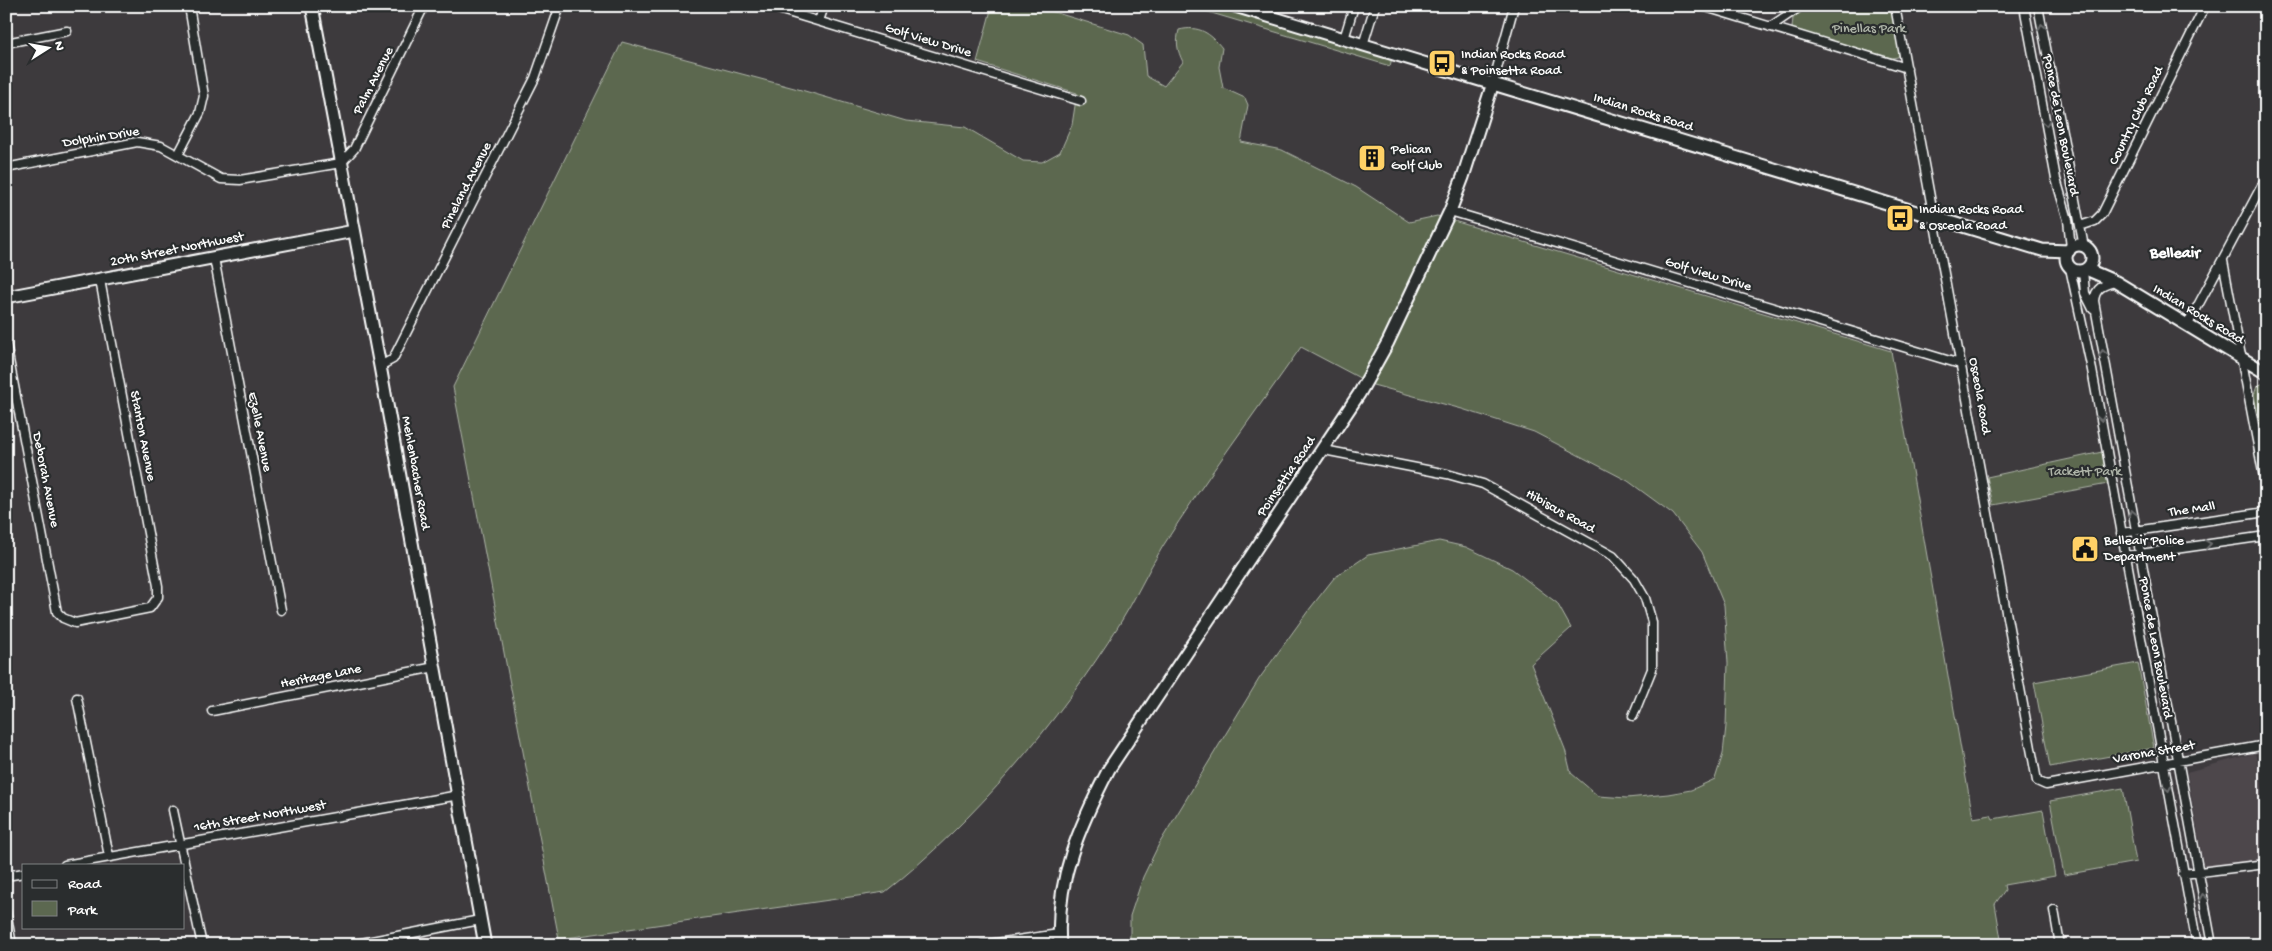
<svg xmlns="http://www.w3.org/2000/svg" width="2272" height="951" viewBox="0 0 2272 951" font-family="'Gochi Hand',sans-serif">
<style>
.built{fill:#4e474c}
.green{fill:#5c6850;stroke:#aeb4a8}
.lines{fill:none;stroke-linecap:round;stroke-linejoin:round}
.street-casing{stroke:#fff;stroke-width:11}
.secondary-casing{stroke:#fff;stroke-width:15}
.street{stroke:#2a2d2e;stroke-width:8}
.secondary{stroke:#2a2d2e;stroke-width:11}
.oneway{stroke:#6a6c6d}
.labels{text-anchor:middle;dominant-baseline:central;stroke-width:4.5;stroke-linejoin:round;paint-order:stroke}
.park-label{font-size:14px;fill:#aeb4a8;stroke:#2a2d2e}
.street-label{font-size:14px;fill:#fff;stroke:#2a2d2e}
.poi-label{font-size:14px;fill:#fff;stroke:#2a2d2e;text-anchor:start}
.quarter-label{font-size:16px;font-weight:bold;fill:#fff;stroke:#2a2d2e}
</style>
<rect width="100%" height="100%" fill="#3d3a3d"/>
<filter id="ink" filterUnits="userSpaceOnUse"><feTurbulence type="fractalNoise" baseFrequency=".02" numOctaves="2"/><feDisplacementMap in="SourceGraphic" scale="10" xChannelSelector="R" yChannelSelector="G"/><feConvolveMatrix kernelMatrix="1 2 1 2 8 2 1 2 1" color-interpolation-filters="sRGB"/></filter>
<g filter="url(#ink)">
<path class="built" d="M2255,753L2266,804V859L2204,867L2187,772Z"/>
<path class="green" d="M992,6H1034L1129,35L1143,45L1146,76L1164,86L1183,62C1177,50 1176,42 1179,30C1199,25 1210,33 1222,48L1219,67L1223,88L1245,98L1248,105L1241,142L1282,150L1356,187L1409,222L1437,216L1891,351L1973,818L1991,815L1993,819L2043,810L2055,876L2004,885L2005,890L1995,904L2002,945H1130V916L1143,877L1159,844L1259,679L1308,611L1334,578L1368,555L1439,541L1466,547L1512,569L1557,603L1571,628L1531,664L1565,749L1571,773L1598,796L1627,798L1668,794L1691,790L1715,779L1723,754L1726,726L1728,663L1724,605L1702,552L1673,514L1628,481L1534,432L1462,409L1373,385L1301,347C1255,413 1206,478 1163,546C1147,572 1135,600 1119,625C1060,720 973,823 885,892L559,939L453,387L622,42L798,89L906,121L965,127L1023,161L1042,162L1060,152L1072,125L1077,93L977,62Z
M1188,6H1218L1392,58L1390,66Z
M1810,6H1891L1900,52L1898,57L1892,58L1797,31L1792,28L1793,18Z
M2266,382V461L2254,395L2257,386Z
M2102,452L2108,484L1993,505L1987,477Z
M2138,663L2154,748L2050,767L2034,682Z
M2123,788L2136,862L2064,875L2050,801Z"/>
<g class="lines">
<defs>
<path id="street" d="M768,6L1081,101
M1702,6L1907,68
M1895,6L2037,781L2046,785L2266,745
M2024,6L2056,179L2068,220L2071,248
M2038,6L2084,247
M819,21L824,6
M1770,27L1801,6
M1344,39L1354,6
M6,43L67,31
M1363,45L1375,6
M1493,83L1514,6
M178,155L200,113L204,96L189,6
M6,168L137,142L161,146L221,179L240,180L341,163L354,149L424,6
M1450,211L1960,364
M2080,226L2095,221L2102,214L2205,6
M214,258L281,610
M2223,261L2266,488
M2070,268L2092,370L2197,945
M2083,270L2085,293L2093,309
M2116,282C2104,284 2095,288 2094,301L2212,945
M2187,326L2266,178
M6,344L57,612L63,618L75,623L150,608L158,597V586L100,280
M380,366L393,359L535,78L560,6
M1324,450L1447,474L1483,484L1613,556L1634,579L1645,598L1652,622V669L1633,716
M2121,533L2266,512
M2126,556L2266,536
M77,698L109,856
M212,711L435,667
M173,810L202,945
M65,865L459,795
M2183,874L2266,864
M6,876L24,873
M2054,910L2060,945
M6,912L12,945
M351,945L480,920
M982,945L1059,934"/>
<path id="secondary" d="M312,6L380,366L485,945
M1235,6L2042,250L2069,251
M2066 258a13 13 0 1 1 26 0a13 13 0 1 1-26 0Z
M2086,269L2116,282L2266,373
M6,297L354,231
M1060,945C1055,880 1080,825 1109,769L1359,394L1388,342L1450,211L1463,177L1493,83"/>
</defs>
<use href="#street" class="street-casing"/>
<use href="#secondary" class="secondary-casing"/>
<use href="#street" class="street"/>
<use href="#secondary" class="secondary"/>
</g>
<defs><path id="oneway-chevron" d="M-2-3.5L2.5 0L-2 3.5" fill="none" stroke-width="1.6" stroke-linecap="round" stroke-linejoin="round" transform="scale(1.25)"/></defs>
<g class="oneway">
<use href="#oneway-chevron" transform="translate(2042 27) rotate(-101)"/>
<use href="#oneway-chevron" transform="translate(2046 123) rotate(80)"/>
<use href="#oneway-chevron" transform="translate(2103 353) rotate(-100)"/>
<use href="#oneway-chevron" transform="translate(2101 418) rotate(80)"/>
<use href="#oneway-chevron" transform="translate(2132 513) rotate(-101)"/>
<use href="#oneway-chevron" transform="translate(2208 544) rotate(-8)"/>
<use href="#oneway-chevron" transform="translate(2168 788) rotate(80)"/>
<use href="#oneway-chevron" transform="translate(2203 897) rotate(-100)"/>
</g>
</g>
<defs>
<symbol id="bus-square" viewBox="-11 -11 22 22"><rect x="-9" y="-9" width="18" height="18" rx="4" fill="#ffd166" stroke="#2a2d2e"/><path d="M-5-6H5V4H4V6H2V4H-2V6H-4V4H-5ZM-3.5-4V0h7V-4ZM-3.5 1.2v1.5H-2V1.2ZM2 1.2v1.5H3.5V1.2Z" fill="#111"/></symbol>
<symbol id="building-square" viewBox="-11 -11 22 22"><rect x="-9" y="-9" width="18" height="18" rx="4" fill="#ffd166" stroke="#2a2d2e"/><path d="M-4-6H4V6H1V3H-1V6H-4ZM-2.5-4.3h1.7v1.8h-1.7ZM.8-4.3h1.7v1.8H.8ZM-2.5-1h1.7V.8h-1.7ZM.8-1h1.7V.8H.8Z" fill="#111"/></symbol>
<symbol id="civic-square" viewBox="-11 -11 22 22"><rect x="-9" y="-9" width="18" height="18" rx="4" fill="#ffd166" stroke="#2a2d2e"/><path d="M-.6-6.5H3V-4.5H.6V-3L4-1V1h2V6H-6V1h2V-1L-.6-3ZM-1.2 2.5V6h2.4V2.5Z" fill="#111"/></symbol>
</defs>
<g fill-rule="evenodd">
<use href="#bus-square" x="1426" y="47" width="32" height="32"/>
<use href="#building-square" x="1356" y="142" width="32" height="32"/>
<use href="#bus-square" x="1884" y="202" width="32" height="32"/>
<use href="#civic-square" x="2069" y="533" width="32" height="32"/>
</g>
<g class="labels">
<g class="park-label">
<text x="1869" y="29">Pinellas Park</text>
<text x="2085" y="472">Tackett Park</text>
</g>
<g class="street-label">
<text transform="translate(928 41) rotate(17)">Golf View Drive</text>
<text transform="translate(374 81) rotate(-63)">Palm Avenue</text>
<text transform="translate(1643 113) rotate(17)">Indian Rocks Road</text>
<text transform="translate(2137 116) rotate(-64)">Country Club Road</text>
<text transform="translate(2060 125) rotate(79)">Ponce de Leon Boulevard</text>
<text transform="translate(101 138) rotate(-9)">Dolphin Drive</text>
<text transform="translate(467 186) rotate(-63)">Pineland Avenue</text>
<text transform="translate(177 250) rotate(-11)">20th Street Northwest</text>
<text transform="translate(1708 275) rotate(17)">Golf View Drive</text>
<text transform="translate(2198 315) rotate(31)">Indian Rocks Road</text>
<text transform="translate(1979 396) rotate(80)">Osceola Road</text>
<text transform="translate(259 432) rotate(79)">Ezelle Avenue</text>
<text transform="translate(142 436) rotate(79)">Stanton Avenue</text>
<text transform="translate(415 473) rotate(80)">Mehlenbacher Road</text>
<text transform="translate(1287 477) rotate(-56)">Poinsettia Road</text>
<text transform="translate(45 480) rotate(79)">Deborah Avenue</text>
<text transform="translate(2192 510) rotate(-8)">The Mall</text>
<text transform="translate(1560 512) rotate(29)">Hibiscus Road</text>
<text transform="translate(2155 648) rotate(80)">Ponce de Leon Boulevard</text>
<text transform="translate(321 677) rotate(-11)">Heritage Lane</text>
<text transform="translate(2154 753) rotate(-10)">Varona Street</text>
<text transform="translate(260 817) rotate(-10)">16th Street Northwest</text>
</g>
<g class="poi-label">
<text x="1461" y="55">Indian Rocks Road<tspan x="1461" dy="16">&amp; Poinsetta Road</tspan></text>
<text x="1391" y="150">Pelican<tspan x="1391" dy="16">Golf Club</tspan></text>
<text x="1919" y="210">Indian Rocks Road<tspan x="1919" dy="16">&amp; Osceola Road</tspan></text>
<text x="2104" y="541">Belleair Police<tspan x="2104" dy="16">Department</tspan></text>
</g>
<g class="quarter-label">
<text x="2175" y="254">Belleair</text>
</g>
</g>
<rect width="2272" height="951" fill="none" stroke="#2a2d2e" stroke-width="25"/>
<rect x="12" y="12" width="2247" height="926" fill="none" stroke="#fff" stroke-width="2" filter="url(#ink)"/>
<rect x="22" y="864" width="162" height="65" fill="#2a2d2e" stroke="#7f8182"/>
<rect x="32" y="880" width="25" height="8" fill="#2a2d2e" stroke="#7f8182"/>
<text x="68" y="888" font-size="15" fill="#ffffff">Road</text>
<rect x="32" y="901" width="25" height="15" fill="#5c6850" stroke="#7f8182"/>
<text x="68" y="914" font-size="15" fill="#ffffff">Park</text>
<g transform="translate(48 48) rotate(79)" stroke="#2a2d2e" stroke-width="4" paint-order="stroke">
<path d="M0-4L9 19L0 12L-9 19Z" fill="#ffffff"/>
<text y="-8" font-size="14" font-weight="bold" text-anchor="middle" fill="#ffffff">N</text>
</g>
</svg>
